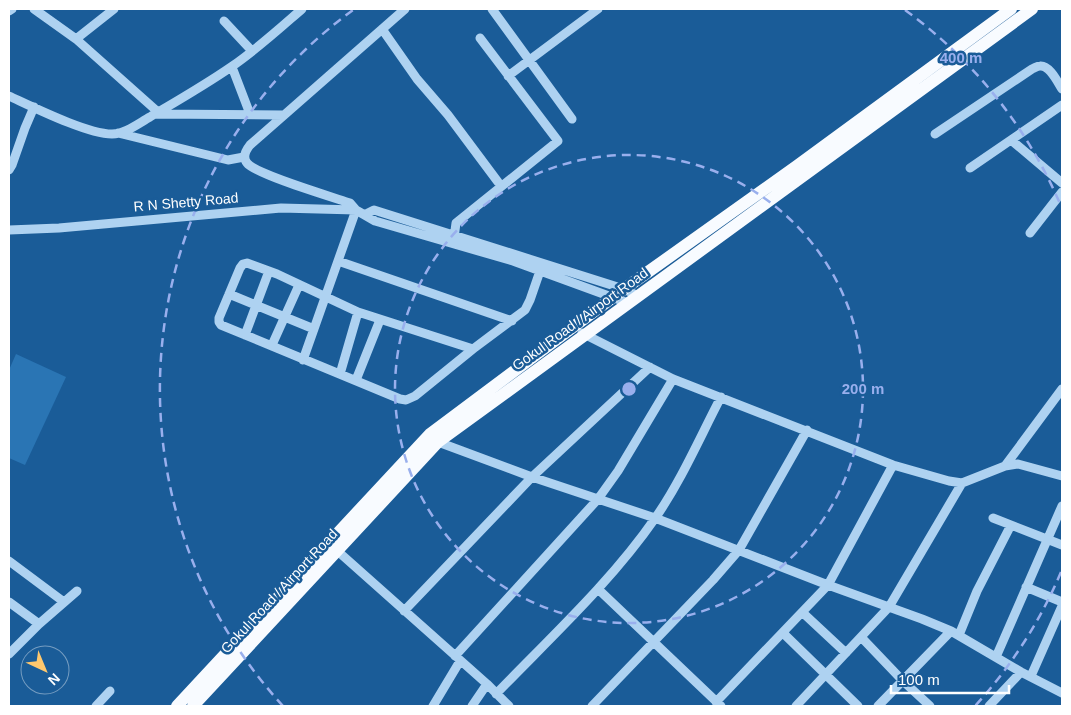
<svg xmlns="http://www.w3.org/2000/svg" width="1071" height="715" viewBox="0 0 1071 715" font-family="Helvetica,sans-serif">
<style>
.garden{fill:#2a75b4}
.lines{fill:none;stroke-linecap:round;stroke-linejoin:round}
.minor{stroke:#aed2f1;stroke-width:9}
.major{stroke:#f8fbff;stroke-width:12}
.ring{fill:none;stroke:#99afed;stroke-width:2.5;stroke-dasharray:9 6}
.labels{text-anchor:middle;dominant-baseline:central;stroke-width:5;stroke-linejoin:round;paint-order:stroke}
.street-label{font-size:14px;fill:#fff;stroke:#1a5c98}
.centre{fill:#99afed;stroke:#1a5c98;stroke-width:2.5}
.ring-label{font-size:15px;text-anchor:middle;font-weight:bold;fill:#99afed;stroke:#1a5c98;stroke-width:5;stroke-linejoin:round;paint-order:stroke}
</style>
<rect width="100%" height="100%" fill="#1a5c98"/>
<path class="garden" d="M16,354L66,377L25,465L9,458V370Z"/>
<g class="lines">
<path class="minor" d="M34,9L76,39L114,9
M492,9L572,119
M9,11L12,9
M224,21L252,51
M382,29L417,79L448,115L498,182
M76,39L158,112
M232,67L250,114
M508,76L598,9
M9,96C33,107 87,134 112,134C125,134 139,123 150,117C177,101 205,85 231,67C256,50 279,29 302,9
M156,114L284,115
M118,133L228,160L244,157
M935,134L1032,69C1035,68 1037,66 1040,66C1050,65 1058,83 1062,89
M1011,140L1062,183
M970,168L1062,105
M9,170L12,165L25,128L34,107
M366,214L374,210L624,289L638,296
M9,230L59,228L281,208L356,210L375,221L513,261L628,303
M1030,233L1062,192
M454,238L456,223L558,141L480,38
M338,261L512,321
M229,294L314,329
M582,333L673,379L893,465L949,481L962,483L1005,466L1018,464L1062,476
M245,335L269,271
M272,345L299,285
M473,349L358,312L277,274L247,263L243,264L240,268L219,318V322L221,325L400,399L406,400L415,396L473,349L525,310L530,300L540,271
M303,360L356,210L350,203C332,197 255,174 247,163C242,157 246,150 250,145L405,9
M340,374L358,312
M356,380L380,320
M438,442L532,477L655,518L828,585L922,619L951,631L1021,672L1062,693
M1005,466L1062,389
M993,518L1062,545
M333,547L487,684L509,706
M9,561L64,602
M1026,587L1062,602
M598,589L721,706
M9,602L39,624
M404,611L532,477L650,367
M802,612L846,653
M783,633L858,706
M959,635L977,591L1011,525
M861,637L903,681L930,706
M9,654L39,624L77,591
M455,656L598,499L618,471L673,379
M996,657L1062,506
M1031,676L1062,606
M496,694C551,637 611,582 656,517C682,479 700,437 721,397
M716,702L828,585L893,465
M96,706L110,691
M433,706L460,661
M472,706L487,684
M592,706L713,580L739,550L807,430
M796,706L889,607L962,483
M878,706L951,631
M989,706L1021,672"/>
<path class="major" d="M177,706L430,434L624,289L797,166L1011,9
M193,706L438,442L1032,9"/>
</g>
<g class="ring">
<circle cx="629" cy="389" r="234"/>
<path d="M1061 572A469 469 0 0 1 975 706M283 706A469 469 0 0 1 353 10M905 10A469 469 0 0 1 1061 206"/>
</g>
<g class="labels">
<g class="street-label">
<text transform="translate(186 202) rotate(-5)">R N Shetty Road</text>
<text transform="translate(580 319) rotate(-36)">Gokul Road / Airport Road</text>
<text transform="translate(279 591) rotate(-47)">Gokul Road / Airport Road</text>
</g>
</g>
<circle cx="629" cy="389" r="8" class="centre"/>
<g class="ring-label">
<text x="961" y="63">400 m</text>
<text x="863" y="394">200 m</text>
</g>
<rect width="1071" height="715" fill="none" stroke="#ffffff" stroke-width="20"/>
<g transform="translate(45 670) rotate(136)"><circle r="24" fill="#1a5c98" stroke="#769dc1"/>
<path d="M0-4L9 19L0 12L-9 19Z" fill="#ffc86e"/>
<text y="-8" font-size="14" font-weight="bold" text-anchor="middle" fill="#ffffff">N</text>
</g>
<path d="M891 685v8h118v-8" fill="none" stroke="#ffffff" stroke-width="2.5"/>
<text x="898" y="685" font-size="15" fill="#ffffff" stroke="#1a5c98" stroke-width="4" paint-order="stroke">100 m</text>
</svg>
